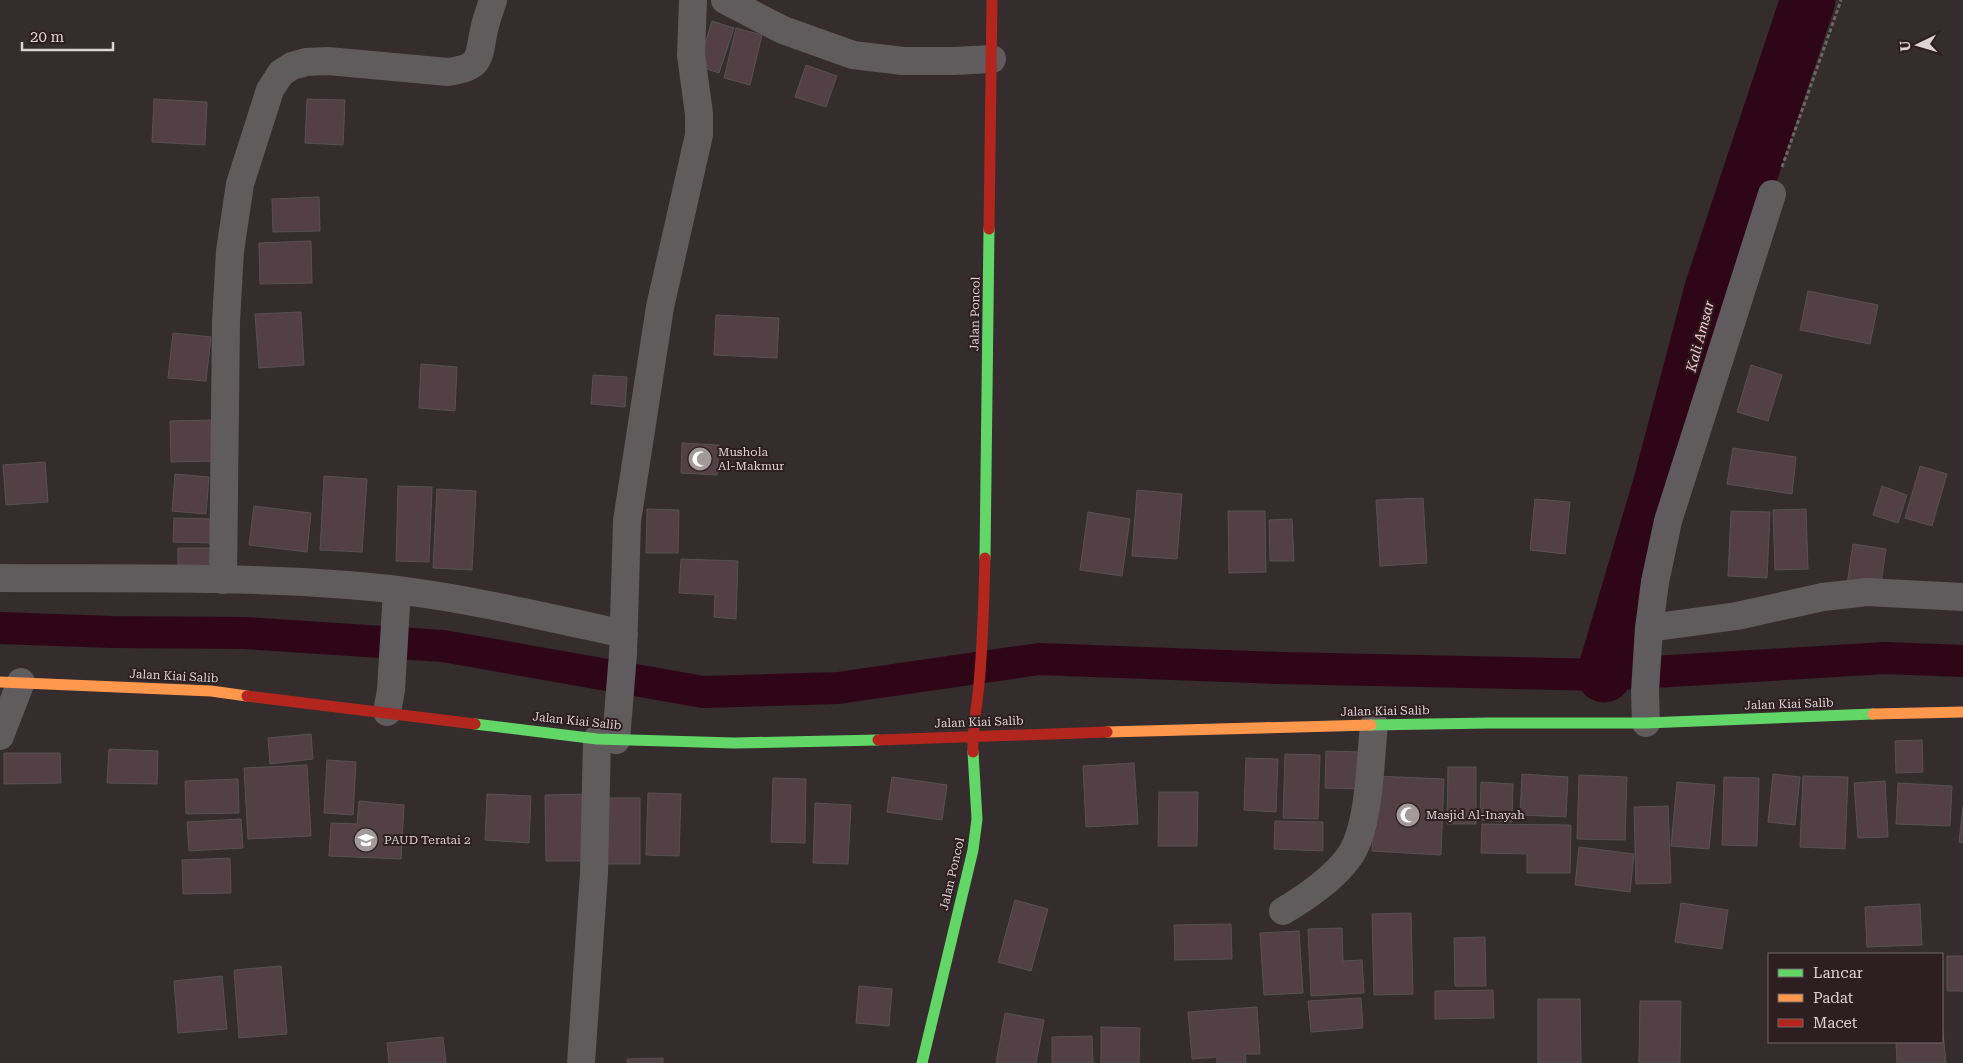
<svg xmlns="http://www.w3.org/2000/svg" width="1963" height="1063" viewBox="0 0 1963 1063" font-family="'Roboto Serif',serif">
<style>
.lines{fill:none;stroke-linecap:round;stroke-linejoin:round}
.canal{stroke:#2f0616;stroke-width:32}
.river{stroke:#2f0616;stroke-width:55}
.building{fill:#534047;stroke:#585153}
.path{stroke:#6b6667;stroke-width:3;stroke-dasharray:4 2.5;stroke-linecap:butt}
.street{stroke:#605b5c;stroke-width:28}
.fast{stroke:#63d668;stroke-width:11}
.slow{stroke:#ff974d;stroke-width:11}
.jam{stroke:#b3261e;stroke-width:11}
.labels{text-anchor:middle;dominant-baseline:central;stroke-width:4;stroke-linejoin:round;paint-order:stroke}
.street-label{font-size:12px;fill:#ddd3d6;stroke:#2d1e22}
.poi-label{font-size:12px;fill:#ddd3d6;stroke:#2d1e22;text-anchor:start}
.water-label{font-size:14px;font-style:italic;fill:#f9c5d4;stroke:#2d1e22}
</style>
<rect width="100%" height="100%" fill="#342c2d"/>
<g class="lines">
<path class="canal" d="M0,628L112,632L244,633L443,646L703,692L838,688L1039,659L1280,668L1604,675L1885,658L1963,661"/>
<path class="river" d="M1604,675L1660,486L1712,289L1808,0"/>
</g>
<path class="building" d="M712,21L734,28L719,73L698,66Z
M736,28L762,35L750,85L724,78Z
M806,65L837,76L826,107L795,97Z
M154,99L207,102L205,145L152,142Z
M307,99L345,100L343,145L305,143Z
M319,197L320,231L273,232L272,199Z
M311,241L312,283L260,284L259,243Z
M1808,291L1878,305L1870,344L1800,330Z
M301,312L304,365L259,368L255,314Z
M716,315L779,318L777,358L714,355Z
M173,333L211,337L206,381L168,378Z
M421,364L457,367L455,411L419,408Z
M1751,365L1782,375L1768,421L1737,412Z
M593,375L627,377L625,407L591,404Z
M213,420L214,461L171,462L170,421Z
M682,443L719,445L717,475L681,473Z
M1733,448L1796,457L1792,494L1727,484Z
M45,462L48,502L6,505L3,465Z
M1920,466L1947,474L1932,526L1905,518Z
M175,474L209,477L206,514L172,511Z
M324,476L367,479L362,552L320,550Z
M398,486L432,487L429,562L396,561Z
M1882,486L1907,495L1898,523L1873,515Z
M437,489L476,491L472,570L433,568Z
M1137,490L1182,494L1177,559L1132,556Z
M1423,498L1427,563L1380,566L1376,500Z
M1535,499L1570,502L1565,554L1530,550Z
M254,506L311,513L307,552L249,545Z
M647,509L679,510L678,553H646Z
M1806,509L1808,569L1775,570L1773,510Z
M1228,511H1265L1266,572L1229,573Z
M1731,511L1770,512L1767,578L1728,576Z
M1088,512L1130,519L1122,576L1080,570Z
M174,518L214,519L213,543L173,542Z
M1292,519L1294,561H1270L1269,520Z
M1853,544L1886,549L1880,590L1847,585Z
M178,548H210L211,568H178Z
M681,559L738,561L736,619L714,617L715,595L679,593Z
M311,734L313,759L270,764L268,738Z
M1922,740L1923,772L1896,773L1895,741Z
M109,749L158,751L157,784L107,783Z
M1326,751L1361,752V789L1325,788Z
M4,753H60L61,783L4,784Z
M1285,754L1320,755L1318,819L1283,818Z
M1246,758L1278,759L1276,812L1244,810Z
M327,760L356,762L353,815L324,813Z
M1134,763L1138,824L1086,827L1083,766Z
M307,765L311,836L248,839L244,768Z
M1448,767H1476V824H1447Z
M1522,774L1568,777L1566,817L1520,815Z
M1773,774L1800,777L1795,825L1768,822Z
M1579,775L1627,777L1625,840L1577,839Z
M1375,776L1444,779L1441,855L1372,851Z
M1803,776L1848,777L1845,849L1800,847Z
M892,777L947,785L942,820L887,812Z
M1724,777L1759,778L1757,846L1722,845Z
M773,778L806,779L805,843L771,842Z
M238,779L239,813L186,814L185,781Z
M1885,781L1888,837L1858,838L1854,783Z
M1481,782L1513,784L1512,822L1480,820Z
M1677,782L1715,785L1709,849L1671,846Z
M1898,783L1952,786L1950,826L1896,824Z
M1159,792H1198L1197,846H1158Z
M648,793L681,794L679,856L646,855Z
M487,794L531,796L529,843L485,840Z
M590,794V861H546L545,795Z
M600,798H640V864H601Z
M359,801L404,805L401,859L329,856L331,823L357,824Z
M815,803L851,805L848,864L813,863Z
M1668,806L1671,883L1636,884L1634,807Z
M1963,806V843L1959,842Z
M241,819L243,848L189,851L187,822Z
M1275,821L1323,822V851L1274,849Z
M1482,824L1571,825L1570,873H1527V854L1481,853Z
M1579,847L1634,854L1630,892L1575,885Z
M230,858L231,893L183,894L182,860Z
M1015,900L1048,909L1031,971L998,962Z
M1681,903L1728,910L1722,949L1675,942Z
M1920,904L1922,945L1867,947L1865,907Z
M1411,913L1413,994L1374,995L1372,914Z
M1231,924L1232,959L1175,960L1174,925Z
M1342,928L1343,961L1362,960L1364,993L1311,996L1308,929Z
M1299,931L1303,993L1264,995L1260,933Z
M1485,937L1486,986H1455L1454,938Z
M1947,956H1963V991H1947Z
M281,966L287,1034L239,1038L234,970Z
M222,976L227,1029L178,1033L174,981Z
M859,986L892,989L889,1026L856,1023Z
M1493,990L1494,1018L1435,1019V991Z
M1361,998L1363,1028L1311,1032L1308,1001Z
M1538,999H1580L1581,1063H1538Z
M1640,1001H1681L1680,1063H1639Z
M1257,1007L1260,1054H1245L1246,1063H1217V1057L1192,1059L1188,1012Z
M1005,1013L1044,1020L1036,1063H996Z
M1942,1023L1946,1063H1897L1896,1042H1942Z
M1101,1027L1140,1028L1139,1063H1101Z
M1092,1036L1093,1063H1052V1037Z
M443,1037L446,1063H389L387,1043Z
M663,1058V1063H627V1059Z"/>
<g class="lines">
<path class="path" d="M1782,167L1841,0"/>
<path class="street" d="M725,0L783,30L853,55L903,61H953L992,59
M0,578C116,579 233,576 348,585C442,592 533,614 624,634
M223,580L226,322L230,251L240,184L270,90L281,73L292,66L306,62L328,61L448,72C482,67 478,59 484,30C486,20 490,10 493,0
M1649,628L1737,616L1823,597L1867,592L1963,597
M387,712L391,690L397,590
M1646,723L1645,691L1649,628L1655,582L1668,521L1772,194
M0,736L21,682
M616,740L623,654L627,521L660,307L699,135V114L691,55L693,0
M1283,911C1305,898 1337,876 1351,854C1370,824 1370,761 1374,725
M581,1063L594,873L597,739"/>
<path class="fast" d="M985,558L989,229
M475,724L597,739L734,743L878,740
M1371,725L1489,723H1646L1873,714
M922,1063L973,850L977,819L973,752"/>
<path class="slow" d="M0,682L211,691L247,696
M1873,714L1963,712
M1107,732L1371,725"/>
<path class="jam" d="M989,229L992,0
M247,696L475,724
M878,740L1107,732
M973,752C972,729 977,707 979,684C983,642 984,600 985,558"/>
</g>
<defs>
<symbol id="mosque-disc" viewBox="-11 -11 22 22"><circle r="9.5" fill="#a2999b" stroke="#2d1e22"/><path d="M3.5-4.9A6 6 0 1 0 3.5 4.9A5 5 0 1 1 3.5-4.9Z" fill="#fff"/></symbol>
<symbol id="school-disc" viewBox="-11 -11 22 22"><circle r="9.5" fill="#a2999b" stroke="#2d1e22"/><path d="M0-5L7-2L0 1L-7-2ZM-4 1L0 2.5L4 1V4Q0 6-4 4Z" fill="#fff"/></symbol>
</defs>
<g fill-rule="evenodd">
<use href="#mosque-disc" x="686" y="445" width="28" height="28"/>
<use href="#mosque-disc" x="1394" y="801" width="28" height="28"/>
<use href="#school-disc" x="352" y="826" width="28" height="28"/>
</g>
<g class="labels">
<g class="street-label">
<text transform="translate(975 314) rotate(-89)">Jalan Poncol</text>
<text transform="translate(174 676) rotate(3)">Jalan Kiai Salib</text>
<text transform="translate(1789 704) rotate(-2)">Jalan Kiai Salib</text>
<text transform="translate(1385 711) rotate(-1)">Jalan Kiai Salib</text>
<text transform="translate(577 721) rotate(6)">Jalan Kiai Salib</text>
<text transform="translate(979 722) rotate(-2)">Jalan Kiai Salib</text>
<text transform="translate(952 874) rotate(-77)">Jalan Poncol</text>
</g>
<g class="poi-label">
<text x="718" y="452">Mushola<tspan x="718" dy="14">Al-Makmur</tspan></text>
<text x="1426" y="815">Masjid Al-Inayah</text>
<text x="384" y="840">PAUD Teratai 2</text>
</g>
<g class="water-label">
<text transform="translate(1700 336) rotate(-75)">Kali Amsar</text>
</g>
</g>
<rect x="1768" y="953" width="175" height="90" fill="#2d1e22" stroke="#73666a"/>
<rect x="1778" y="969" width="25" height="8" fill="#63d668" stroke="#73666a"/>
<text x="1813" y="978" font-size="15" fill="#ddd3d6">Lancar</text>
<rect x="1778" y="994" width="25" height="8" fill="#ff974d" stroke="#73666a"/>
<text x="1813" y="1003" font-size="15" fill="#ddd3d6">Padat</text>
<rect x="1778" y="1019" width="25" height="8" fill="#b3261e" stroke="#73666a"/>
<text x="1813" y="1028" font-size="15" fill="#ddd3d6">Macet</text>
<g transform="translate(1918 45) rotate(265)" stroke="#2d1e22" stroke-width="4" paint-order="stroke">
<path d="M0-4L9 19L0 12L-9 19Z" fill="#ddd3d6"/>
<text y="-8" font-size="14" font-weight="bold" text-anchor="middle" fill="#ddd3d6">U</text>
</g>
<path d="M22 42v8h91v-8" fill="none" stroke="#ddd3d6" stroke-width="2.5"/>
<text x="30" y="42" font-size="15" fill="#ddd3d6" stroke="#2d1e22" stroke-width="4" paint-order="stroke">20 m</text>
</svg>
